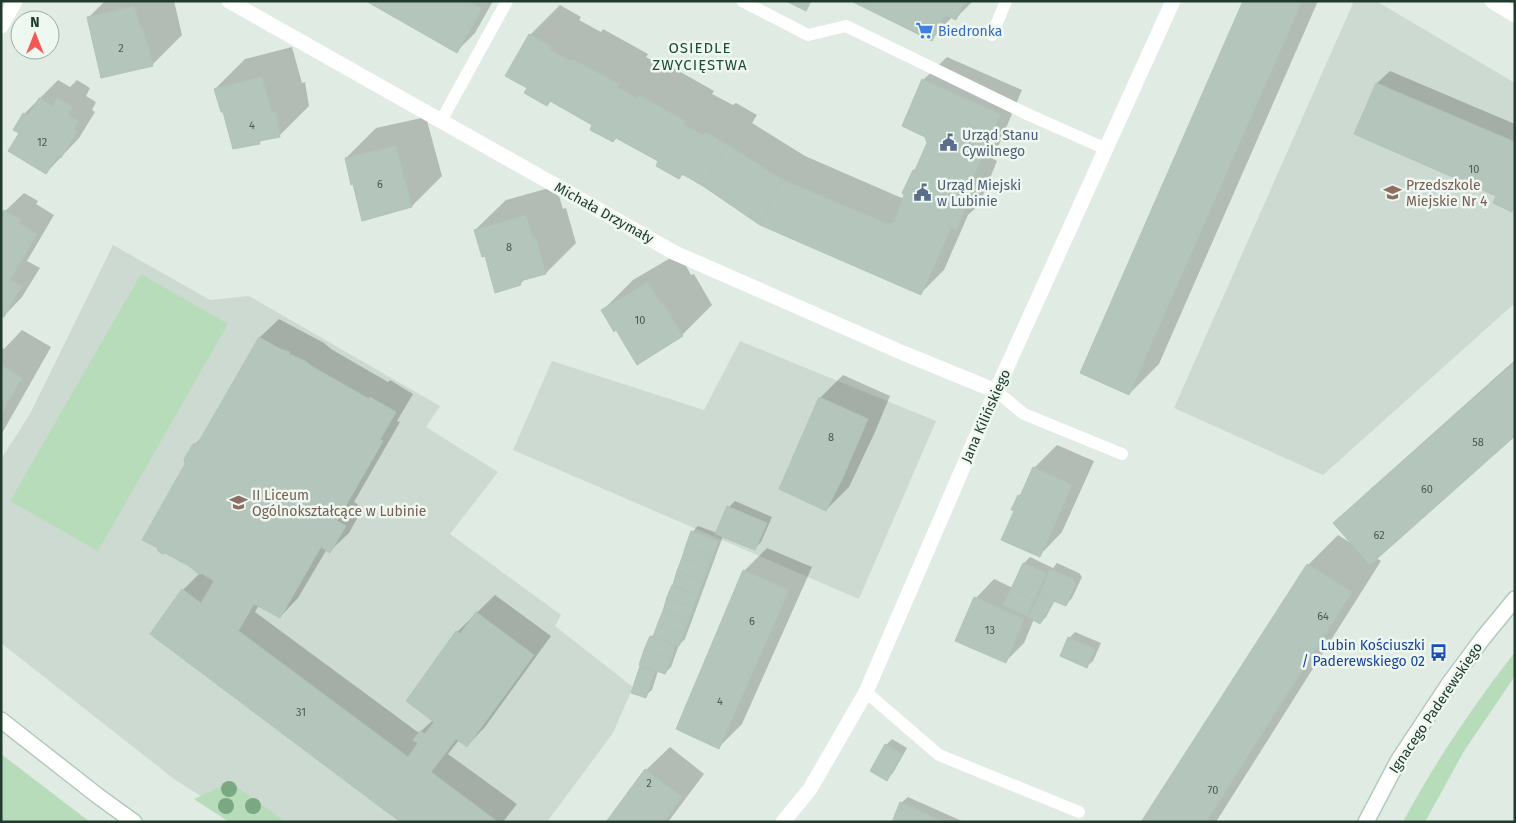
<svg xmlns="http://www.w3.org/2000/svg" width="1516" height="823" viewBox="0 0 1516 823" font-family="'Fira Sans',sans-serif">
<style>
.built{fill:#cddad1}
.green{fill:#b7dcb9}
.shadow{fill:#0003}
.building{fill:#b4c5bb;stroke:#b1c4b8}
.lines{fill:none;stroke-linecap:round;stroke-linejoin:round}
.secondary-casing{stroke:#b2cabc;stroke-width:18}
.lane{stroke:#fff;stroke-width:12}
.street{stroke:#fff;stroke-width:15}
.secondary{stroke:#fff;stroke-width:15}
.tree{fill:#7ba883}
.labels{text-anchor:middle;dominant-baseline:central;stroke-width:5;stroke-linejoin:round;paint-order:stroke}
.number-label{font-size:11px;fill:#455e50}
.shop-label{font-size:14px;fill:#366cbe;stroke:#eff7f1;text-anchor:start}
.service-label{font-size:14px;fill:#4e5e75;stroke:#eff7f1;text-anchor:start}
.education-label{font-size:14px;fill:#785e54;stroke:#eff7f1;text-anchor:start}
.street-label{font-size:14px;fill:#203b2d;stroke:#eff7f1}
.transit-label{font-size:14px;fill:#164399;stroke:#eff7f1;text-anchor:end}
.neighbourhood-label{font-size:15px;letter-spacing:1px;fill:#1c4d36;stroke:#eff7f1}
</style>
<rect width="100%" height="100%" fill="#dfebe3"/>
<path class="built" d="M1354,1H1376L1515,83V303L1323,475L1174,408Z
M113,245L210,300L249,296L440,406L426,427L498,472L450,534L561,615L555,626L633,687L613,733L547,822H242L174,779L1,643V459L30,414Z
M740,341L936,421L859,599L513,450L552,361L704,410Z"/>
<path class="green" d="M141,274L228,324L98,551L10,501Z
M1515,652V676L1464,751L1425,822H1403C1435,762 1473,706 1515,652Z
M1,754L90,822H1Z
M230,782L286,822H229L194,799Z"/>
<path class="shadow" d="M105,1H174L182,35L152,65L88,18Z
M369,1H493L475,33L457,51Z
M854,1H973L955,19L952,17L932,39Z
M1244,1H1318L1159,364L1129,394Z
M560,5L581,17L579,20L601,32L603,29L648,54L646,57L667,69L670,66L714,91L712,94L733,105L736,103L757,115L752,123L805,156L904,199L914,171L919,166L928,143L923,80L947,57L1022,90L993,159L997,161L979,205L968,215L944,270L921,293L683,174L679,178L660,161L552,100L547,105L528,88L530,35Z
M292,47L302,83L305,82L309,106L279,136L263,139L259,143L224,110L215,89L245,59Z
M1390,71L1515,124V207L1512,210L1497,195L1356,134L1377,83Z
M58,80L70,87L77,80L90,88L86,96L96,102L92,110L95,112L79,138L46,173L20,133L15,129L24,114Z
M426,117L442,176L412,206L363,220L346,158L376,128Z
M556,186L563,209L566,208L576,243L546,273L526,278L520,284L485,254L475,230L506,200Z
M24,193L38,201L36,204L54,215L27,261L40,268L22,297L4,316L1,215Z
M679,253L691,275L694,274L712,305L682,335L617,328L603,310L633,280Z
M279,319L324,343L331,349L388,382L390,380L413,394L397,421L400,422L354,502L363,508L349,533L330,551L327,549L298,598L280,617L259,605L255,612L419,733L433,720L457,632L495,595L551,636L485,727L467,746L459,740L448,754L517,804L503,822H404L183,590L199,574L194,569L186,464L194,445L204,435L260,337Z
M22,330L51,347L1,435V347L4,349Z
M1515,360V434L1376,558L1381,561L1216,822H1142L1308,565L1338,535L1351,543L1335,523L1365,494Z
M843,375L890,396L875,432L849,487L826,510L820,398Z
M1057,445L1094,461L1062,532L1039,556L1015,510L1019,496L1024,491L1034,468Z
M735,501L772,517L761,542L755,548L723,536L685,639L679,645L671,667L665,673L658,671L652,690L645,696L633,692L651,637L657,631L692,532L698,526L717,533L729,507Z
M767,548L812,567L742,724L719,747L744,571Z
M1030,557L1053,568L1057,563L1079,573L1082,577L1072,598L1066,605L1055,600L1046,617L1040,623L1034,619L1024,643L1005,662L957,640L976,598L994,579L1013,588L1024,563Z
M1075,632L1101,643L1093,661L1086,667L1069,638Z
M892,739L907,748L893,773L886,779V745Z
M670,747L704,774L668,822H607L646,770Z
M908,797L964,822H893L901,803Z"/>
<path class="building" d="M366,1H469L482,9L457,53Z
M786,1H811L806,11Z
M851,1H965L956,20L945,15L932,41Z
M1243,1H1302L1129,395L1080,373Z
M134,6L141,29H143L153,66L101,78L87,17Z
M529,34L552,47L550,50L571,61L572,59L619,84L617,87L637,98L639,95L685,121L683,124L703,135L705,132L728,145L703,186L682,174L679,179L656,166L658,161L616,138L613,142L590,130L592,125L550,101L547,106L524,93L527,88L505,76Z
M262,77L272,112H276L280,137L259,141L260,144L233,149L223,112H221L214,89Z
M922,79L1000,114L971,183L975,185L956,230L951,228L921,295L760,225L781,179L888,224L894,222L904,195L902,193L913,170H915L927,143L925,137L902,126Z
M1376,83L1515,142V205L1512,212L1493,203L1496,196L1354,134Z
M39,98L52,106L57,98L73,107L68,115L79,121L74,129L77,131L61,158L58,156L46,174L8,151L19,133L13,130L23,113L28,116Z
M728,145L781,179L760,225L703,186Z
M396,146L412,207L362,221L353,184L351,185L345,158Z
M4,210L21,220L19,223L37,234L10,280L22,286L4,317L1,316V215Z
M526,215L533,238H536L546,274L520,281L521,285L495,293L485,256L482,257L474,230Z
M648,282L661,304L663,303L683,336L637,365L616,330L614,332L601,310Z
M259,337L280,349L290,352L289,354L305,361L313,367L369,399L370,397L396,412L380,440L383,441L337,521L346,526L330,553L321,547L280,618L254,604L238,631L201,603L214,581L201,573L200,575L189,566L165,553L162,554L157,550L158,548L142,540L185,464L184,459L193,444L198,443Z
M1515,362V436L1370,565L1333,523Z
M1,365L22,378L1,414Z
M819,397L868,419L844,475L826,511L779,489Z
M1033,467L1072,485L1040,557L1001,540L1014,511L1011,510L1018,495L1020,496Z
M727,506L767,523L755,550L715,534Z
M691,531L718,541L713,555L686,545Z
M686,545L713,555L708,568L682,558Z
M682,558L708,568L703,582L677,571Z
M1023,563L1047,573L1040,587L1017,576Z
M1307,564L1352,592L1206,822H1141Z
M1050,569L1073,579L1076,584L1066,606L1039,595Z
M743,570L789,590L719,749L676,729Z
M677,571L703,582L698,595L673,585Z
M1017,576L1040,587L1034,600L1011,589Z
M672,585L698,595L693,608L667,597Z
M182,589L408,757L418,743L413,740L420,731L425,734L434,722L406,701L456,631L460,634L476,612L534,655L467,747L456,739L431,772L498,822H401L383,809L150,634Z
M1011,589L1034,600L1027,616L1003,605Z
M1039,595L1054,601L1040,624L1028,617Z
M667,597L693,608L689,620L663,611Z
M974,597L1024,619L1006,663L955,641Z
M663,611L689,620L684,633L658,623Z
M658,623L684,633L679,646L653,637Z
M650,636L675,645L671,660L644,650Z
M1068,637L1095,649L1087,668L1060,656Z
M644,650L671,660L665,674L639,665Z
M640,666L655,671L646,698L631,693Z
M885,744L902,754L887,781L870,771Z
M645,769L682,797L664,822H606Z
M900,802L945,822H892Z"/>
<g class="lines">
<defs>
<path id="secondary" d="M1,720L98,796L134,822
M1366,822L1398,761L1451,681L1483,638L1515,599"/>
</defs>
<use href="#secondary" class="secondary-casing"/>
<path class="lane" d="M742,1L808,35L846,26L1027,114L1106,149
M992,35L1006,1
M441,121L507,1
M996,391L1024,414L1122,454
M866,692L939,755L1079,812"/>
<path class="street" d="M229,1L675,253L903,353L996,391
M1492,1L1515,15
M1,26L15,1
M783,822L810,789L866,692L996,391L1173,1"/>
<use href="#secondary" class="secondary"/>
</g>
<g class="tree">
<circle cx="229" cy="789" r="8"/>
<circle cx="226" cy="806" r="8"/>
<circle cx="253" cy="806" r="8"/>
</g>
<defs>
<symbol id="supermarket-bare" viewBox="-9 -9 18 18"><path d="M-6-5.5h2.5l.6 2H6L4.5 2H-2.5L-4.4-4H-6ZM-1.5 3.2a1.3 1.3 0 1 0 .1 0ZM3 3.2a1.3 1.3 0 1 0 .1 0Z" fill="#3f7fe0" stroke="#eff7f1" stroke-width="2.5" paint-order="stroke"/></symbol>
<symbol id="civic-bare" viewBox="-9 -9 18 18"><path d="M-.6-6.5H3V-4.5H.6V-3L4-1V1h2V6H-6V1h2V-1L-.6-3ZM-1.2 2.5V6h2.4V2.5Z" fill="#5c6f8a" stroke="#eff7f1" stroke-width="2.5" paint-order="stroke"/></symbol>
<symbol id="school-bare" viewBox="-9 -9 18 18"><path d="M0-5L7-2L0 1L-7-2ZM-4 1L0 2.5L4 1V4Q0 6-4 4Z" fill="#8d6e63" stroke="#eff7f1" stroke-width="2.5" paint-order="stroke"/></symbol>
<symbol id="bus-bare" viewBox="-9 -9 18 18"><path d="M-5-6H5V4H4V6H2V4H-2V6H-4V4H-5ZM-3.5-4V0h7V-4ZM-3.5 1.2v1.5H-2V1.2ZM2 1.2v1.5H3.5V1.2Z" fill="#1a4fb4" stroke="#eff7f1" stroke-width="2.5" paint-order="stroke"/></symbol>
</defs>
<g fill-rule="evenodd">
<use href="#supermarket-bare" x="912" y="18" width="25" height="25"/>
<use href="#civic-bare" x="936" y="130" width="25" height="25"/>
<use href="#civic-bare" x="910" y="180" width="25" height="25"/>
<use href="#school-bare" x="1380" y="180" width="25" height="25"/>
<use href="#school-bare" x="226" y="490" width="25" height="25"/>
<use href="#bus-bare" x="1426" y="640" width="25" height="25"/>
</g>
<g class="labels">
<g class="number-label">
<text x="121" y="48">2</text>
<text x="252" y="125">4</text>
<text x="42" y="142">12</text>
<text x="1474" y="169">10</text>
<text x="380" y="184">6</text>
<text x="509" y="247">8</text>
<text x="640" y="320">10</text>
<text x="831" y="437">8</text>
<text x="1478" y="442">58</text>
<text x="1427" y="489">60</text>
<text x="1379" y="535">62</text>
<text x="1323" y="616">64</text>
<text x="752" y="621">6</text>
<text x="990" y="630">13</text>
<text x="720" y="701">4</text>
<text x="301" y="712">31</text>
<text x="649" y="783">2</text>
<text x="1213" y="790">70</text>
</g>
<g class="shop-label">
<text x="938" y="31">Biedronka</text>
</g>
<g class="service-label">
<text x="962" y="135">Urząd Stanu<tspan x="962" dy="16">Cywilnego</tspan></text>
<text x="937" y="185">Urząd Miejski<tspan x="937" dy="16">w Lubinie</tspan></text>
</g>
<g class="education-label">
<text x="1406" y="185">Przedszkole<tspan x="1406" dy="16">Miejskie Nr 4</tspan></text>
<text x="252" y="495">II Liceum<tspan x="252" dy="16">Ogólnokształcące w Lubinie</tspan></text>
</g>
<g class="street-label">
<text transform="translate(604 213) rotate(29)">Michała Drzymały</text>
<text transform="translate(986 416) rotate(-66)">Jana Kilińskiego</text>
<text transform="translate(1436 708) rotate(-56)">Ignacego Paderewskiego</text>
</g>
<g class="transit-label">
<text x="1425" y="645">Lubin Kościuszki<tspan x="1425" dy="16">/ Paderewskiego 02</tspan></text>
</g>
<g class="neighbourhood-label">
<text x="700" y="48">OSIEDLE<tspan x="700" dy="17">ZWYCIĘSTWA</tspan></text>
</g>
</g>
<rect width="1516" height="823" fill="none" stroke="#203b2d" stroke-width="5"/>
<g transform="translate(35 35)"><circle r="24" fill="#eff7f1" stroke="#9caca3"/>
<path d="M0-4L9 19L0 12L-9 19Z" fill="#f45754"/>
<text y="-8" font-size="14" font-weight="bold" text-anchor="middle" fill="#203b2d">N</text>
</g>
</svg>
